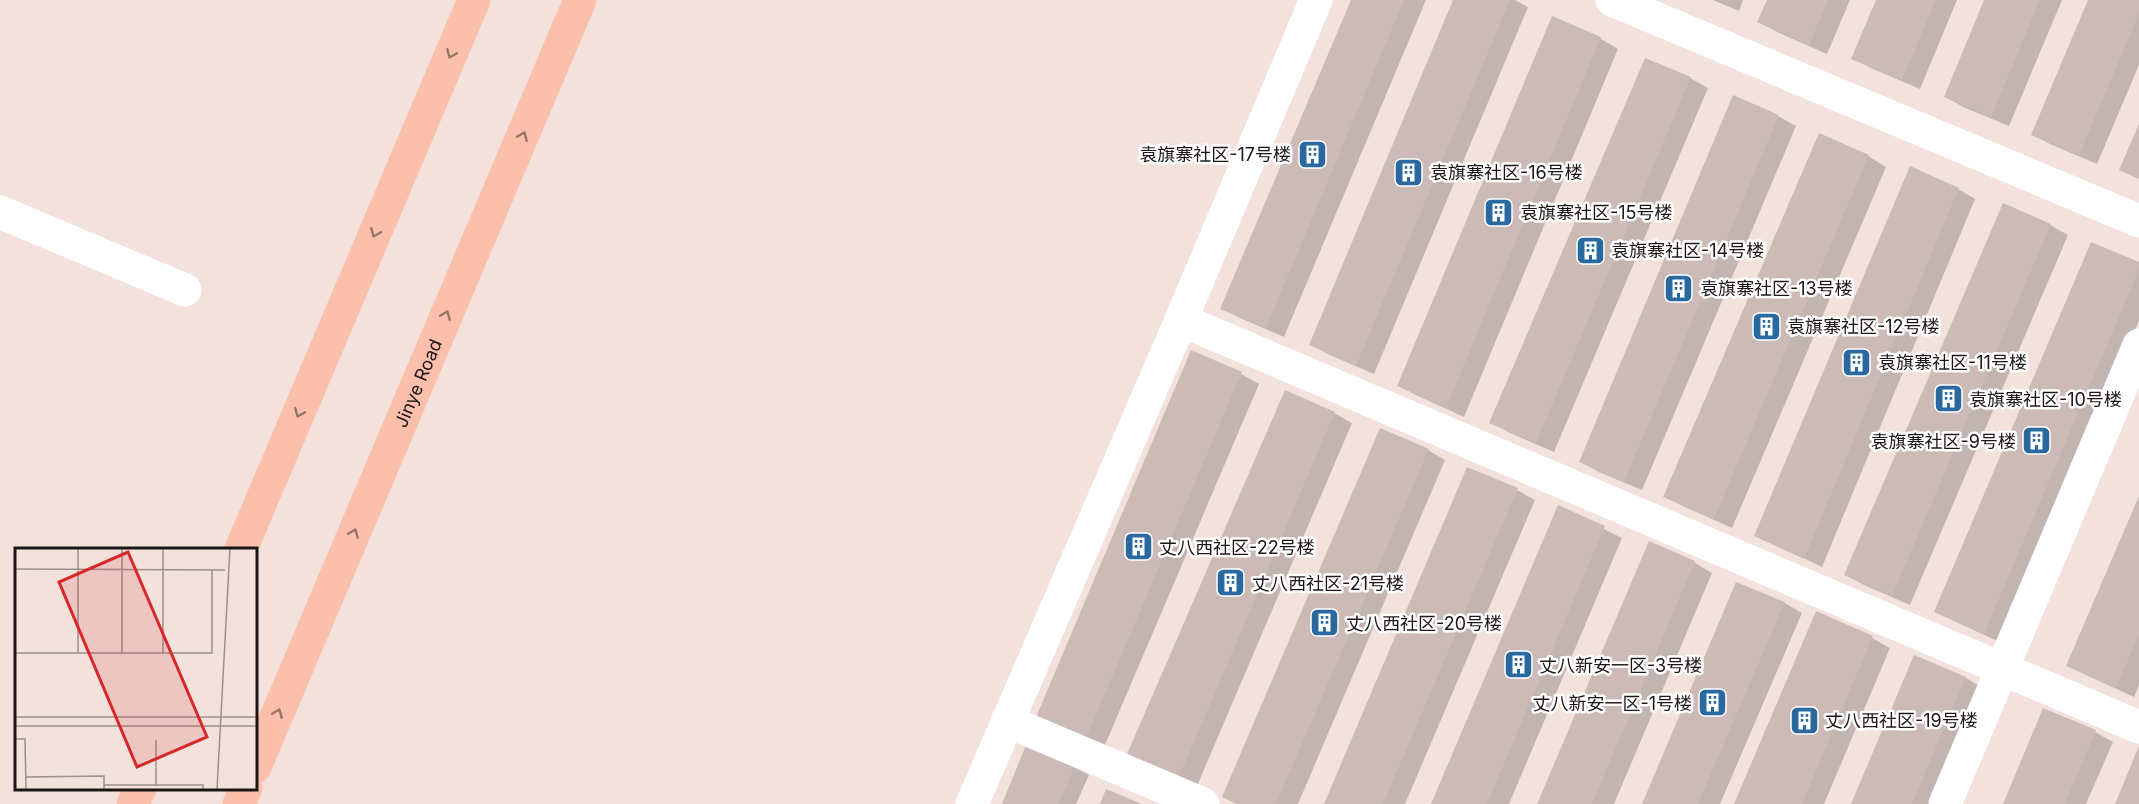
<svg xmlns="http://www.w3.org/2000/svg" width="2139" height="804" viewBox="0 0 2139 804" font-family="Inter,'Noto Sans SC',sans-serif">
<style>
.shadow{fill:#0003}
.building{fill:#cbbab5}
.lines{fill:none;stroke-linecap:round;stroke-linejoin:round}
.minor{stroke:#fff;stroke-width:33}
.major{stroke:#fbbfac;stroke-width:33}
.oneway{stroke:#977368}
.labels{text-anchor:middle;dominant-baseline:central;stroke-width:5;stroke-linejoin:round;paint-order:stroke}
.poi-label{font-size:18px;fill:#1c1614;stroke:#fff;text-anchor:start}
.street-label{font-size:18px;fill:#1c1614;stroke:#fff}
.inset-road{fill:none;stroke:#9d908c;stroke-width:1.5}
.view{fill:#d62828;fill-opacity:0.15;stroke:#d62828;stroke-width:3}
.inset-edge{fill:none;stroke:#1c1614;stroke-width:3}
</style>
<rect width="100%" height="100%" fill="#f3e2dc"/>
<path class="shadow" d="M1352,0H1426L1284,337L1240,318L1222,308Z
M1455,0H1515L1528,7L1374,374L1328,354L1311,344Z
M1713,0H1743L1739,11Z
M1768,0H1850L1827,54L1777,32L1759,22Z
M1878,0H1957L1920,89L1871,68L1853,58Z
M1986,0H2062L2009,126L1963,107L1946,97Z
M2090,0H2139V65L2097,164L2050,144L2032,134Z
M1553,18L1601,39L1618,49L1464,417L1416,395L1399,385Z
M1690,78L1708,88L1554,452L1508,432L1491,422Z
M1778,116L1796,126L1642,490L1599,472L1581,462Z
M1819,135L1868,156L1886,167L1732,528L1683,506L1665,496Z
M1958,189L1975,199L1822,567L1756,535Z
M2050,225L2068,235L1910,605L1864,585L1846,575Z
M2139,264V321L2002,643L1954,621L1936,611Z
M1241,374L1259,384L1102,752L1054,731Z
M1334,413L1352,423L1197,786L1146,764Z
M1428,450L1445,460L1298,804H1237L1224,797Z
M1468,469L1517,490L1535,500L1405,804H1326Z
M2139,499V685L2134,697L2086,675L2068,665Z
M1559,507L1622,538L1509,804H1432Z
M1650,543L1695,563L1712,573L1614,804H1539Z
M1737,584L1785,603L1802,613L1720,804H1644Z
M1872,638L1890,648L1824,804H1736Z
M1915,657L1966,678L1983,688L1934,804H1852Z
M2095,732L2113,742L2086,804H2005Z
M1075,767L1089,775L1076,804H1003Z"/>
<path class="building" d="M1351,0H1404L1266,328L1220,309Z
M1453,0H1510L1356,366L1309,345Z
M1767,0H1828L1809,45L1757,22Z
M1876,0H1936L1902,80L1851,59Z
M1984,0H2040L1991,117L1944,97Z
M2088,0H2139V14L2079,155L2031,135Z
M1552,16L1601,37L1446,408L1397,386Z
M1645,58L1691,77L1536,443L1489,423Z
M1733,95L1779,115L1624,482L1579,462Z
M2139,124V179L2119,170Z
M1819,133L1869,155L1714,519L1663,497Z
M1910,166L1959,188L1804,559L1754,536Z
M2003,203L2051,224L1892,596L1844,575Z
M2091,242L2139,262V270L1984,634L1934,612Z
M1191,350L1242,372L1084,743L1034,722Z
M1285,390L1335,412L1179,777L1127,754Z
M1380,428L1429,449L1276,804H1237L1222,797Z
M1467,467L1518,488L1383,804H1324Z
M2139,496V634L2116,688L2066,666Z
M1558,505L1605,526L1487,804H1431Z
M1649,541L1695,561L1592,804H1537Z
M1736,582L1785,602L1698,804H1642Z
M1816,611L1873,636L1802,804H1734Z
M1914,655L1966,677L1912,804H1851Z
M2043,708L2096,730L2065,804H2003Z
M1026,745L1075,765L1059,804H1002Z
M2139,746V804H2115Z
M1106,789L1142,804H1100Z"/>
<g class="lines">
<path class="minor" d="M1612,0L2139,221
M0,212L185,290
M1181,320L2139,727
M1007,721L1203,804
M972,804L1181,320L1316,0
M1945,804L2139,345"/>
<g class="major">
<path d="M241,549L474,0"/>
<path id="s1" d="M255,767L580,0"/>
<path d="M133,804L140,788"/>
<path d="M239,804L246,788"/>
</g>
</g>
<defs><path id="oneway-chevron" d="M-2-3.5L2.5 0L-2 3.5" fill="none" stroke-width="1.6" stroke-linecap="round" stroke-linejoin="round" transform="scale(1.5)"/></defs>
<g class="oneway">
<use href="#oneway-chevron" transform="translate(451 54) rotate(113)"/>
<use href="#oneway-chevron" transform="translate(523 136) rotate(-67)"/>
<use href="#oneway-chevron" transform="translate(375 233) rotate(113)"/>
<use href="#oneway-chevron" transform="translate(446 315) rotate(-67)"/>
<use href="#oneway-chevron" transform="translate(299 413) rotate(113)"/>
<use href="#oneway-chevron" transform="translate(354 533) rotate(-67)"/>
<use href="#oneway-chevron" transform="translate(278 713) rotate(-67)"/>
</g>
<defs>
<symbol id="building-square" viewBox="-11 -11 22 22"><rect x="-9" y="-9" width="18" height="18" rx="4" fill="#2a699f" stroke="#fff"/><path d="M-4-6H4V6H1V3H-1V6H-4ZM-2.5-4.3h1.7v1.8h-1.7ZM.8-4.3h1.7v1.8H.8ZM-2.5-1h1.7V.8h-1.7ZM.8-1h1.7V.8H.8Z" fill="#fff"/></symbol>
</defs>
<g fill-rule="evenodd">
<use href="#building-square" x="1296" y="138" width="33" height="33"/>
<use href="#building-square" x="1392" y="156" width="33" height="33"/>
<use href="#building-square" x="1482" y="196" width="33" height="33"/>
<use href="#building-square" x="1574" y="234" width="33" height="33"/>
<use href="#building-square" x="1662" y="272" width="33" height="33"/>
<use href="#building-square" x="1750" y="310" width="33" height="33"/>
<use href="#building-square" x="1840" y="346" width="33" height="33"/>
<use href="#building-square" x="1932" y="382" width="33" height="33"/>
<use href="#building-square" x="2020" y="424" width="33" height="33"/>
<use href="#building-square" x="1122" y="530" width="33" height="33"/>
<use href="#building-square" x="1214" y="566" width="33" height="33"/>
<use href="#building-square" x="1308" y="606" width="33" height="33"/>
<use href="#building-square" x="1502" y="648" width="33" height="33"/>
<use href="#building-square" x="1696" y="686" width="33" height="33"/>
<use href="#building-square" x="1788" y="704" width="33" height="33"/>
</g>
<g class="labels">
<g class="poi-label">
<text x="1291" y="154" text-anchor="end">袁旗寨社区-17号楼</text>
<text x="1430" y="172">袁旗寨社区-16号楼</text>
<text x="1520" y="212">袁旗寨社区-15号楼</text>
<text x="1611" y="250">袁旗寨社区-14号楼</text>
<text x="1700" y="288">袁旗寨社区-13号楼</text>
<text x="1787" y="326">袁旗寨社区-12号楼</text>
<text x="1878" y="362">袁旗寨社区-11号楼</text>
<text x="1969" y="399">袁旗寨社区-10号楼</text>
<text x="2016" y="441" text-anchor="end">袁旗寨社区-9号楼</text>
<text x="1159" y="547">丈八西社区-22号楼</text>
<text x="1252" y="583">丈八西社区-21号楼</text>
<text x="1346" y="623">丈八西社区-20号楼</text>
<text x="1539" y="665">丈八新安一区-3号楼</text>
<text x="1692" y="703" text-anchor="end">丈八新安一区-1号楼</text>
<text x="1825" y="720">丈八西社区-19号楼</text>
</g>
<g class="street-label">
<text stroke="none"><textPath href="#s1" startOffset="417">Jinye Road</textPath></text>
</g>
</g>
<g transform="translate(15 548)">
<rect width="242" height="242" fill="#f3e2dc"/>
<path class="inset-road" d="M63,0V105M0,21L210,22M0,105H197V22M107,105V0M148,105V0M0,169H242M0,178H242M0,191H10L11,241M141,192V237M10,229L89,228V241M89,237H188V241M202,241L215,0"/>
<path class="view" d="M113,4L192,189L122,219L44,34Z"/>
<rect width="242" height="242" class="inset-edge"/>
</g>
</svg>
